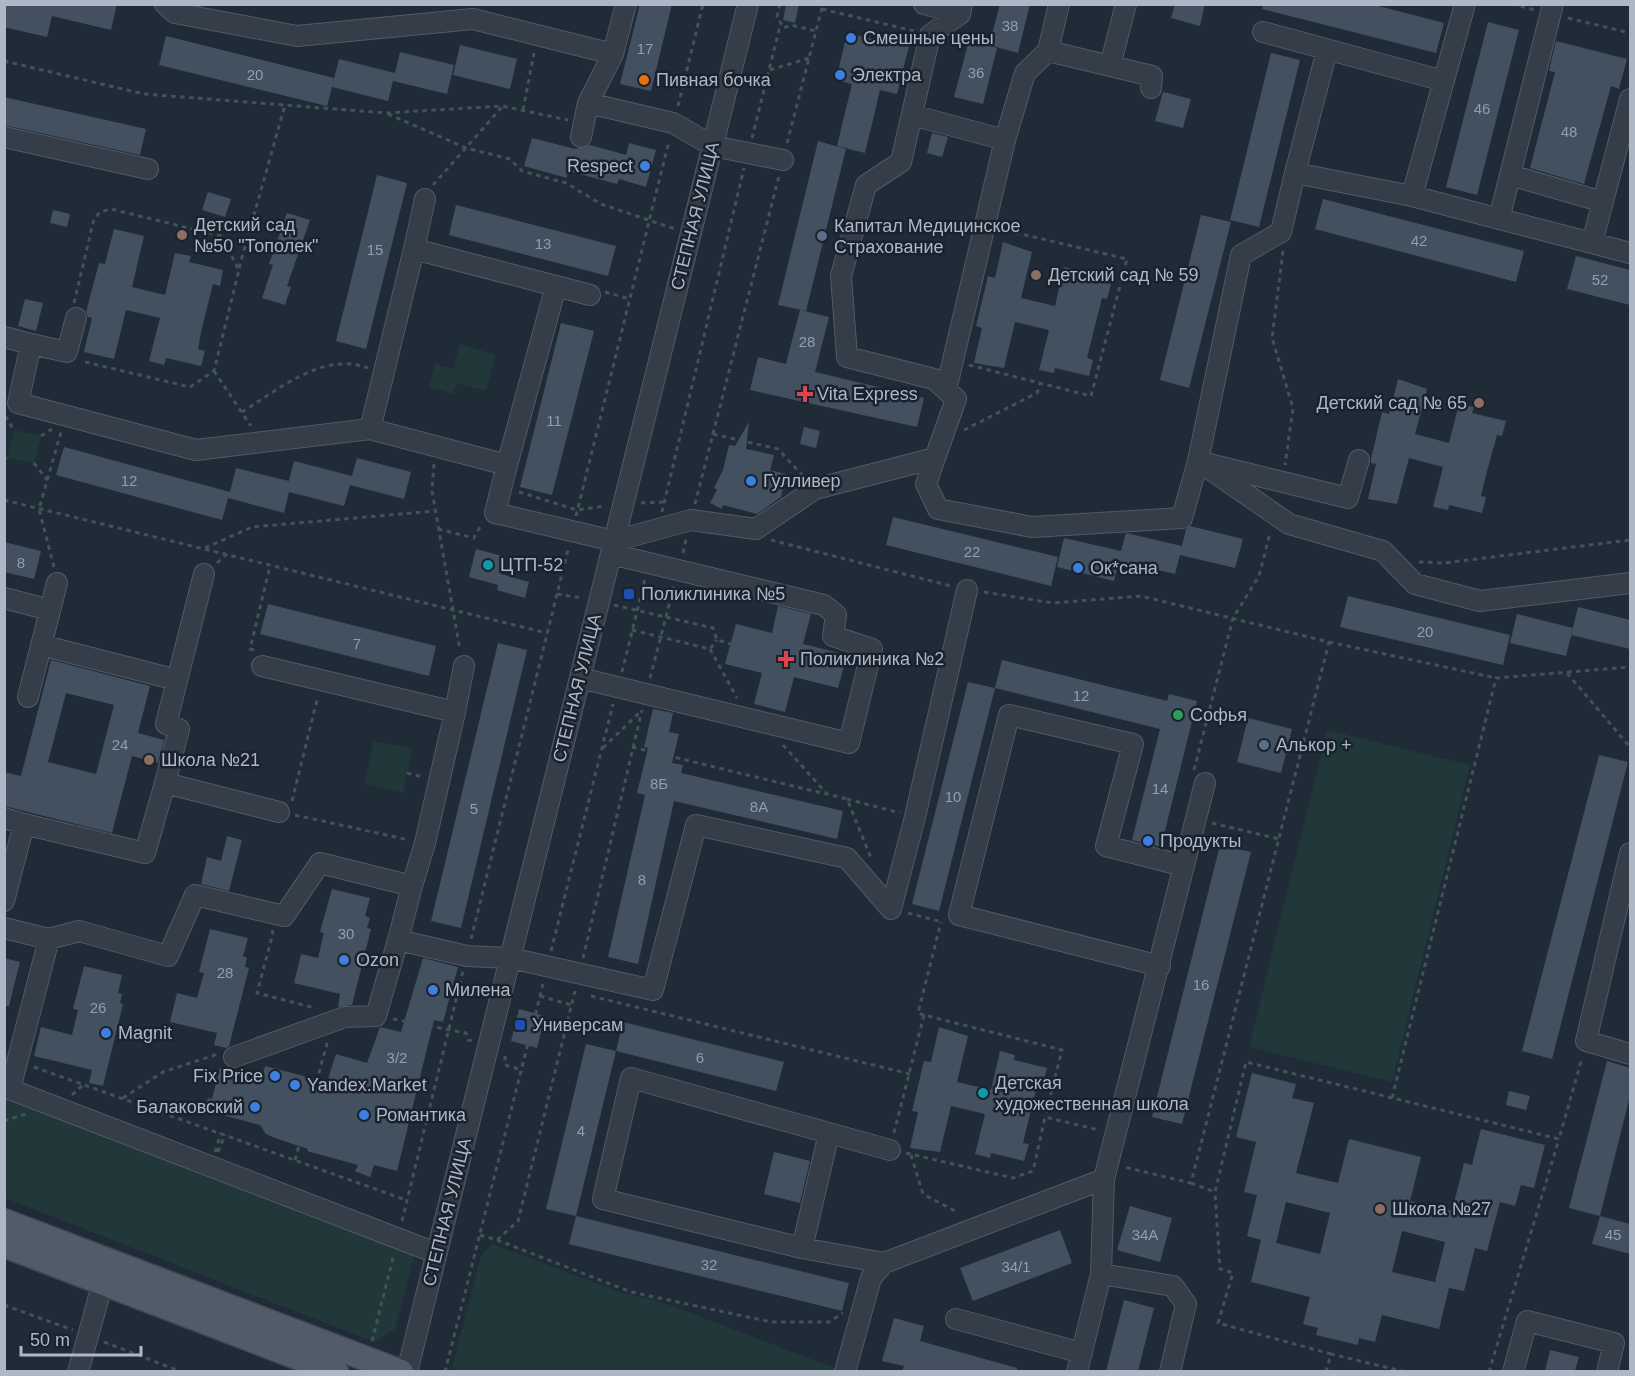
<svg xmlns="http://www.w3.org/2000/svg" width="1635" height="1376" viewBox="0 0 1635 1376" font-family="Helvetica,sans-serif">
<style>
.green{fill:#223739}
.building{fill:#435060;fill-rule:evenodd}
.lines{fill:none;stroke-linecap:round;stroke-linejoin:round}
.minor-casing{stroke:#515a66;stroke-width:22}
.major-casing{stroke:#3d4652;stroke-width:27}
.path{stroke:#405456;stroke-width:3;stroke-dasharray:4.5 4.5;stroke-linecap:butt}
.minor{stroke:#343d48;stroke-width:20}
.major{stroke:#525c68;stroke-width:24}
.shop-dot{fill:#3f7fe0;stroke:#19222d;stroke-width:2}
.food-dot{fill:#e8710a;stroke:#19222d;stroke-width:2}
.education-dot{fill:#8d6e63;stroke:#19222d;stroke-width:2}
.service-dot{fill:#5c6f8a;stroke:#19222d;stroke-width:2}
.health-dot{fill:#e0444e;stroke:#19222d;stroke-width:2}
.culture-dot{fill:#0f9aa8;stroke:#19222d;stroke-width:2}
.transit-dot{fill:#1a4fb4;stroke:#19222d;stroke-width:2}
.leisure-dot{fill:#2e9e5b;stroke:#19222d;stroke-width:2}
.labels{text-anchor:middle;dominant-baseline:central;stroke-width:5;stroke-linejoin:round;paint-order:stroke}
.number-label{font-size:15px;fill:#939dac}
.poi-label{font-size:18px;fill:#aeb7c5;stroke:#19222d;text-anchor:start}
.street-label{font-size:18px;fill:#aeb7c5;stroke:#19222d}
</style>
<rect width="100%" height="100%" fill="#202b38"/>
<path class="green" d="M460,344L496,355L486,391L457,383L453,394L429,387L435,364L453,369Z
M14,430L41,436L34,463L7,458Z
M1327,730L1470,765L1392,1082L1249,1047Z
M374,741L413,749L403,793L364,784Z
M4,1095L415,1253L395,1329L374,1342L5,1198Z
M492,1244L625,1294L659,1301L837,1369L836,1372H461L452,1368L481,1256Z"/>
<path class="building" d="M4,4H117L111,30L52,16L47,37L4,27Z
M640,4H672L651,91L620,84Z
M786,4H799L795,23L783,20Z
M1000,4H1030L1018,53L989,45Z
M1175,4H1205L1200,26L1171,18Z
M1263,4H1371L1444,23L1436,53L1262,9Z
M1488,22L1519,30L1477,195L1446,187Z
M847,33L892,44L895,34L911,38L897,94L880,90L865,153L837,146L852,84L836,80Z
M166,36L334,78L333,83L339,59L395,73L388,101L332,87L327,106L159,65Z
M969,40L997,48L983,104L954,97Z
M1556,41L1627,59L1619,89L1611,86L1584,184L1530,168L1555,72L1549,71Z
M460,45L517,59L510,89L453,75Z
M400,52L454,65L447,94L393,81Z
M1271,53L1300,60L1259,227L1230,220Z
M1163,92L1191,99L1183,128L1155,121Z
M4,97L146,129L140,155L4,125Z
M932,133L948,137L942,157L927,153Z
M532,138L575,149L590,145L626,155L629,143L656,150L646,187L619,179L617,184L568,171L567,178L524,166Z
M818,141L846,149L806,311L778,305Z
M377,175L407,183L366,349L336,341Z
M208,192L231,199L225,217L202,210Z
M1323,199L1524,251L1516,282L1315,229Z
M456,205L616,246L608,276L449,235Z
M53,210L70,214L67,227L50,223Z
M287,213L310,220L287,286L291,287L285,305L262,298L273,265L269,264Z
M1201,215L1231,222L1189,388L1160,380Z
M114,229L144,236L132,287L165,295L175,253L191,256L189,262L223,270L220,286L213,284L202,328L198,349L205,351L201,366L166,358L164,365L149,361L160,318L126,310L114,359L84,352L92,318L88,317L86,312L99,263L105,264Z
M1003,242L1032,252L1021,298L1055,306L1064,267L1079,270L1078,276L1111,284L1107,299L1102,298L1087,358L1093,360L1089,376L1055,368L1054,373L1039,370L1049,330L1015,322L1004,368L974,363L982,328L976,326L988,276L995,278Z
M1576,256L1630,270V305L1567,289Z
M25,299L43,303L36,331L18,326Z
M800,310L829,317L815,372L924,398L917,427L750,390L758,357L786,364Z
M561,323L594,331L552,495L520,487Z
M1398,379L1427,389L1415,434L1449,443L1459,404L1474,407L1472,413L1506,421L1502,436L1497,435L1486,475L1481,496L1486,497L1482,513L1449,505L1448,510L1433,507L1443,467L1409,458L1397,504L1368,499L1376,464L1371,463V459L1382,412L1389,414Z
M749,422L746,449L774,455L770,470L786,474L781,497L757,514L723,505L722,509L710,503L717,490L714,488L723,470L729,445L735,446Z
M804,427L820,431L816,448L800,444Z
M64,447L230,492L236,468L289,481L294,461L352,476L357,458L411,472L404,499L350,485L344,506L289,492L284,513L228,498L229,495L222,520L56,475Z
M893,517L1058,557L1051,586L886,545Z
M1190,526L1243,539L1235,568L1180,555L1175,574L1119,561L1114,581L1057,567L1064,538L1121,551L1126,533L1182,546L1186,529Z
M4,542L41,551L34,579L4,572Z
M476,549L506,557L501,574L529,582L525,598L497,590L498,585L469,577Z
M1348,596L1510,635L1503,665L1340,627Z
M268,604L436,646L429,676L260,634Z
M778,606L811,614L803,644L847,655L838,688L794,677L785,712L754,704L762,673L725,664L736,624L772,633Z
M1578,607L1630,620V649L1571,635Z
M1517,614L1573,628L1566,656L1510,643Z
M498,643L527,650L461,928L431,921Z
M51,660L150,686L138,733L164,740L158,763L132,756L112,833L4,806V772L21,776ZM66,693L114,705L96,774L48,762Z
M1002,660L1167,701L1169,694L1197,701L1161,847L1132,840L1160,729L995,688Z
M968,682L995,688L939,911L912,904Z
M653,709L673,713L669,732L679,734L672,763L683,765L681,773L843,811L837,839L674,801L638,964L608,957L645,795L637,793L648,748L644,747Z
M1248,718L1292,729L1281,773L1237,762Z
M1599,755L1628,762L1552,1059L1522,1051Z
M227,836L242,840L229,891L201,884L207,857L221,861Z
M1220,845L1251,852L1182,1124L1152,1117Z
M332,889L370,898L365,916L370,918L367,928L371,929L352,1005L338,1007L340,994L294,983L301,954L318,958L324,933L320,932Z
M210,929L248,938L243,956L247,958L245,967L249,968L229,1046L226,1048L214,1045L217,1033L170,1022L177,993L197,998L204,973L199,972Z
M4,958L20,962L9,1006H4Z
M423,958L458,967L443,1022L434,1020L397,1171L374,1165L370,1177L355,1171L358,1165L307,1151L308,1149L275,1138L266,1134L260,1125L204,1110L208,1098L212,1099L220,1068L262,1078L265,1066L327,1082L336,1054L367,1063L380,1027L401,1032Z
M84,966L122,975L118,993L122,994L120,1003L123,1004L103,1086L89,1083L92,1070L34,1056L41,1027L72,1035L78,1010L73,1009Z
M519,1009L545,1016L537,1048L511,1041Z
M623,1022L784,1062L776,1091L616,1051Z
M939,1027L968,1036L957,1082L991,1090L1000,1051L1015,1055L1014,1060L1047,1068L1043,1083L1038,1082L1028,1122L1023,1143L1029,1144L1024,1161L991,1153L990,1158L975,1154L985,1114L951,1106L940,1152L910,1148L918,1112L912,1111L924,1061L931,1062Z
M586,1044L616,1051L576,1216L546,1209Z
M1607,1061L1630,1068V1096L1600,1216L1569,1208Z
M1252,1073L1296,1084L1292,1098L1314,1103L1296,1173L1338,1183L1349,1139L1421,1157L1410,1201L1452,1211L1464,1163L1472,1165L1481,1129L1545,1145L1534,1188L1521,1185L1515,1206L1500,1202L1487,1251L1475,1248L1464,1291L1449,1288L1439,1329L1382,1315L1375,1342L1359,1338L1358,1345L1316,1335L1318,1328L1303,1324L1310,1297L1251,1282L1261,1240L1247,1236L1257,1195L1244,1192L1256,1142L1236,1137ZM1286,1202L1330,1213L1320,1254L1276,1243ZM1402,1231L1445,1242L1435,1282L1392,1272Z
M1509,1091L1530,1096L1526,1110L1506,1105Z
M774,1152L810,1161L800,1203L764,1194Z
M1130,1206L1172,1218L1160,1262L1117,1250Z
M576,1216L849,1283L842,1311L569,1244Z
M1600,1216L1630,1224V1254L1592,1244Z
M1060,1230L1072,1263L973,1301L960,1268Z
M1124,1300L1154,1308L1138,1371H1106Z
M894,1318L924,1326L920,1341L1017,1368V1371H902L904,1366L882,1361Z
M1550,1350L1579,1357L1575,1371H1545Z"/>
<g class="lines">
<defs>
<path id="minor" d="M165,4L175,13L297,36L473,19L613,54L588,103L673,123L713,146L783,160
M924,4L960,14
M1263,32L1444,81
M1048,51L1059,4
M613,54L626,4
M1110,66L1126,4
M912,115L1005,140L1025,73L1048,51L1152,76L1151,88
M4,137L148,169
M581,137L588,103
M1295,173L1327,50
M1510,175L1603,202
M1412,196L1630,253
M1499,219L1553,4
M1592,243L1630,99
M414,249L425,199
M556,286L590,295
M4,337L31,344L18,403L196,450L370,429L507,465L495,513L614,541L691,520L756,529L815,489L935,458L956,399L934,379L847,357L841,276L866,185L901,162L930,35L960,14L962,4
M31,344L67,352L76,318
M946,390L1005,140
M370,429L414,249L556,286L507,465
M935,458L926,484L938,509L1032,527L1182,518L1198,461L1241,255L1281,232L1295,173L1412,196L1465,4
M1198,461L1289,524L1383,551L1415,584L1480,601L1630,583
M1209,464L1348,498L1359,460
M4,598L50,610
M41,645L177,680
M262,666L455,712L425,843L412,886
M580,678L849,743L872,649L833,636L836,615L824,605L611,554
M28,697L57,583
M455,712L464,666
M165,783L179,729L166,724L204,574
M4,818L24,824
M1630,853L1586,1041L1630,1054
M4,901L24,824L145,853L165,783L279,812
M891,909L915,817L967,590
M4,928L49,939L79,931L168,956L195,895L284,916L320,863L412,886L398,940L467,956L510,958L653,990L696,825L847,858L891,909
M1160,966L959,915L1009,715L1133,744L1106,846L1184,866
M234,1057L345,1017L376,1016L398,940
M4,1087L436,1253
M10,1089L49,939
M1104,1179L1101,1274L1173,1286L1186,1304L1170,1372
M802,1248L829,1133
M884,1263L802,1248L603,1199L631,1078L890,1150
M956,1319L1082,1353
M78,1372L103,1282
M407,1372L748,4
M845,1372L871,1278L884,1263L1104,1179L1205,783
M1077,1372L1101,1274
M1513,1372L1527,1321L1614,1343L1607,1372"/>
<path id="major" d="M4,1221L401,1372
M4,1245L336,1372"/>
</defs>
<use href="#minor" class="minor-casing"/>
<use href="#major" class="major-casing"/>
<path class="path" d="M780,4L777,17L784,28
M1512,4L1535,10
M822,9L914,31
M1568,18L1630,33
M4,61L144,94L386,113L502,106L568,120
M770,70L809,58
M678,106L703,4
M523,110L534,53
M388,114L466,148L510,159L522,171L566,183L601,204L675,229
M752,138L779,30L791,25L816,31
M787,143L823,4
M433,185L502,107
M1283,251L1272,338L1293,408L1285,465
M239,268L285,105
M605,292L630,299
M74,303L94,219L100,212L111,209L221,236L239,270L214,371L190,387L81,361
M969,365L1091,396L1127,259L1000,229
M214,371L251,426
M242,412C278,390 323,351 368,368
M5,416L14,430
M964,430L1037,393L1040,383
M713,434L778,449L803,476
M41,436L52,429
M4,459L7,458
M34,463L47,480
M434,464L432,491L460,650
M519,492L577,510L605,506
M4,500L547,633
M641,503L664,502
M695,504L779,176
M662,512L744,168
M576,516L669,141
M438,529L474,538L482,523
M771,540L951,586
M205,548L252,527L435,511
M683,553L686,539
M1419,562L1444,563L1630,540
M217,563L227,554
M54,567L39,509L61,432
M984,592L1053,603L1141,596L1329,642L1191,1183L1124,1167
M557,594L582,598
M614,605L713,628L717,640L731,644
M632,630L710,649L717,640
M1329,642L1496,678
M710,649L737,698
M254,650L250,649L270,566
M622,672L645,579
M1567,673L1630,747
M650,678L674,586
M783,745L827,794L847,799L871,858
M632,747L826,794
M603,748L641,711
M1194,770L1233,618L1259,576L1270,533
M407,773L423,777
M847,799L900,813
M292,801L318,696
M295,815L409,840
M1212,823L1279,839
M908,913L942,922
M272,930L273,933L257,993L315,1008
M471,939L569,546
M551,951L613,704
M583,958L642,710
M540,996L571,1005
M591,996L910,1074
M924,1015L918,1013L941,922
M393,1019L466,1033L468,1040L473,1041
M505,1056V1065L522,1070
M34,1067L406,1200
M72,1095L84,1084
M123,1098L163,1072L218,1054
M1392,1098L1496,678L1630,667
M4,1121L26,1114
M894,1133L924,1015L1062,1050L1045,1117
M215,1152L221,1133
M218,1152L225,1135
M906,1153L1013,1178L1033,1171L1045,1117L1099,1130
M911,1155L923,1194L957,1212
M295,1160L328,1040
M1191,1183L1215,1192
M402,1221L463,971
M480,1235L497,1240L518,1221L575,991
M497,1240L631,1292L771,1322H829L843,1313
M4,1305L73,1330
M372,1341L394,1254
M104,1342L182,1372
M1331,1354L1218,1323L1233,1273L1220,1269L1215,1192L1246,1062L1559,1139L1582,1058
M445,1372L543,984
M1326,1372L1331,1354L1406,1372
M1489,1372L1559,1139"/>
<use href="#minor" class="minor"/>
<use href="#major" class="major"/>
</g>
<g class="shop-dot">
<circle cx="851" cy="38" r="6"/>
<circle cx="840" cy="75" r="6"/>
<circle cx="645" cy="166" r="6"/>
<circle cx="751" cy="481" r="6"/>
<circle cx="1078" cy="568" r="6"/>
<circle cx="1148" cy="841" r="6"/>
<circle cx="344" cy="960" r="6"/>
<circle cx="433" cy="990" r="6"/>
<circle cx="106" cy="1033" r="6"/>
<circle cx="275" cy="1076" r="6"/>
<circle cx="295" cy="1085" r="6"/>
<circle cx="255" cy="1107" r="6"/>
<circle cx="364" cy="1115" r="6"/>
</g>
<circle class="food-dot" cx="644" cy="80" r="6"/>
<g class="education-dot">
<circle cx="182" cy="235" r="6"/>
<circle cx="1036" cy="275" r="6"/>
<circle cx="1479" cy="403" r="6"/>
<circle cx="149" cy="760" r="6"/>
<circle cx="1380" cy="1209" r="6"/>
</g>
<g class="service-dot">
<circle cx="822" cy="236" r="6"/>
<circle cx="1264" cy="745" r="6"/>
</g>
<g class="health-dot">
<path d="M802 385h6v6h6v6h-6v6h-6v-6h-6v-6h6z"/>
<path d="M783 650h6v6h6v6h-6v6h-6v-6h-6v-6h6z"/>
</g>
<g class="culture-dot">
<circle cx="488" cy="565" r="6"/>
<circle cx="983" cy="1093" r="6"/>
</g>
<g class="transit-dot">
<rect x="623" y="588" width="12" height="12" rx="3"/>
<rect x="514" y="1019" width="12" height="12" rx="3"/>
</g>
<circle class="leisure-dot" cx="1178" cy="715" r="6"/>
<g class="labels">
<g class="number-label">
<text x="1010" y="25">38</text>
<text x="645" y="48">17</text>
<text x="976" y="72">36</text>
<text x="255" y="74">20</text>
<text x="1482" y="108">46</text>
<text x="1569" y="131">48</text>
<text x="1419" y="240">42</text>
<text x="543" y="243">13</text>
<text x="375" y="249">15</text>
<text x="1600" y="279">52</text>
<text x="807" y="341">28</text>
<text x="554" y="420">11</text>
<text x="129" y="480">12</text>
<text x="972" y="551">22</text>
<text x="21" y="562">8</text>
<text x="1425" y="631">20</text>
<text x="357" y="643">7</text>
<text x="1081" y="695">12</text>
<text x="120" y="744">24</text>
<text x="659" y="783">8Б</text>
<text x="1160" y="788">14</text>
<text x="953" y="796">10</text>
<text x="759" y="806">8А</text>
<text x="474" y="808">5</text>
<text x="642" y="879">8</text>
<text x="346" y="933">30</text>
<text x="225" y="972">28</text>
<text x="1201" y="984">16</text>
<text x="98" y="1007">26</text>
<text x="397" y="1057">3/2</text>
<text x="700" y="1057">6</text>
<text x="581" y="1130">4</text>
<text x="1145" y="1234">34А</text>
<text x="1613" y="1234">45</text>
<text x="709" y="1264">32</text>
<text x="1016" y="1266">34/1</text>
</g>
<g class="poi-label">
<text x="863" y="38">Смешные цены</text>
<text x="852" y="75">Электра</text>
<text x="656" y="80">Пивная бочка</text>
<text x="633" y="166" text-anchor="end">Respect</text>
<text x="194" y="225">Детский сад<tspan x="194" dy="21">№50 "Тополек"</tspan></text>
<text x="834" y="226">Капитал Медицинское<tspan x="834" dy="21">Страхование</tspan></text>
<text x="1048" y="275">Детский сад № 59</text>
<text x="817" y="394">Vita Express</text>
<text x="1467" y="403" text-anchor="end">Детский сад № 65</text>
<text x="763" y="481">Гулливер</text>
<text x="500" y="565">ЦТП-52</text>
<text x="1090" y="568">Ок*сана</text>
<text x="641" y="594">Поликлиника №5</text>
<text x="800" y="659">Поликлиника №2</text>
<text x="1190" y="715">Софья</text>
<text x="1276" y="745">Алькор +</text>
<text x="161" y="760">Школа №21</text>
<text x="1160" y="841">Продукты</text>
<text x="356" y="960">Ozon</text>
<text x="445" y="990">Милена</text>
<text x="532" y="1025">Универсам</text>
<text x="118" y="1033">Magnit</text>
<text x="263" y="1076" text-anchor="end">Fix Price</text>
<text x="995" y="1083">Детская<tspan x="995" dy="21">художественная школа</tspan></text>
<text x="307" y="1085">Yandex.Market</text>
<text x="243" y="1107" text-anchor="end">Балаковский</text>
<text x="376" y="1115">Романтика</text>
<text x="1392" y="1209">Школа №27</text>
</g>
<g class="street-label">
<text transform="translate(695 216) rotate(-76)">СТЕПНАЯ УЛИЦА</text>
<text transform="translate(577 688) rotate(-76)">СТЕПНАЯ УЛИЦА</text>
<text transform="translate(447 1212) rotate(-76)">СТЕПНАЯ УЛИЦА</text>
</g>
</g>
<rect width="1635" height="1376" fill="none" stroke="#aeb7c5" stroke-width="12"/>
<path d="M21 1346v9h120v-9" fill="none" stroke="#aeb7c5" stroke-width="3"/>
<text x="30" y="1346" font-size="18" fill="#aeb7c5" stroke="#19222d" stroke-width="4.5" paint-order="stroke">50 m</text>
</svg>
